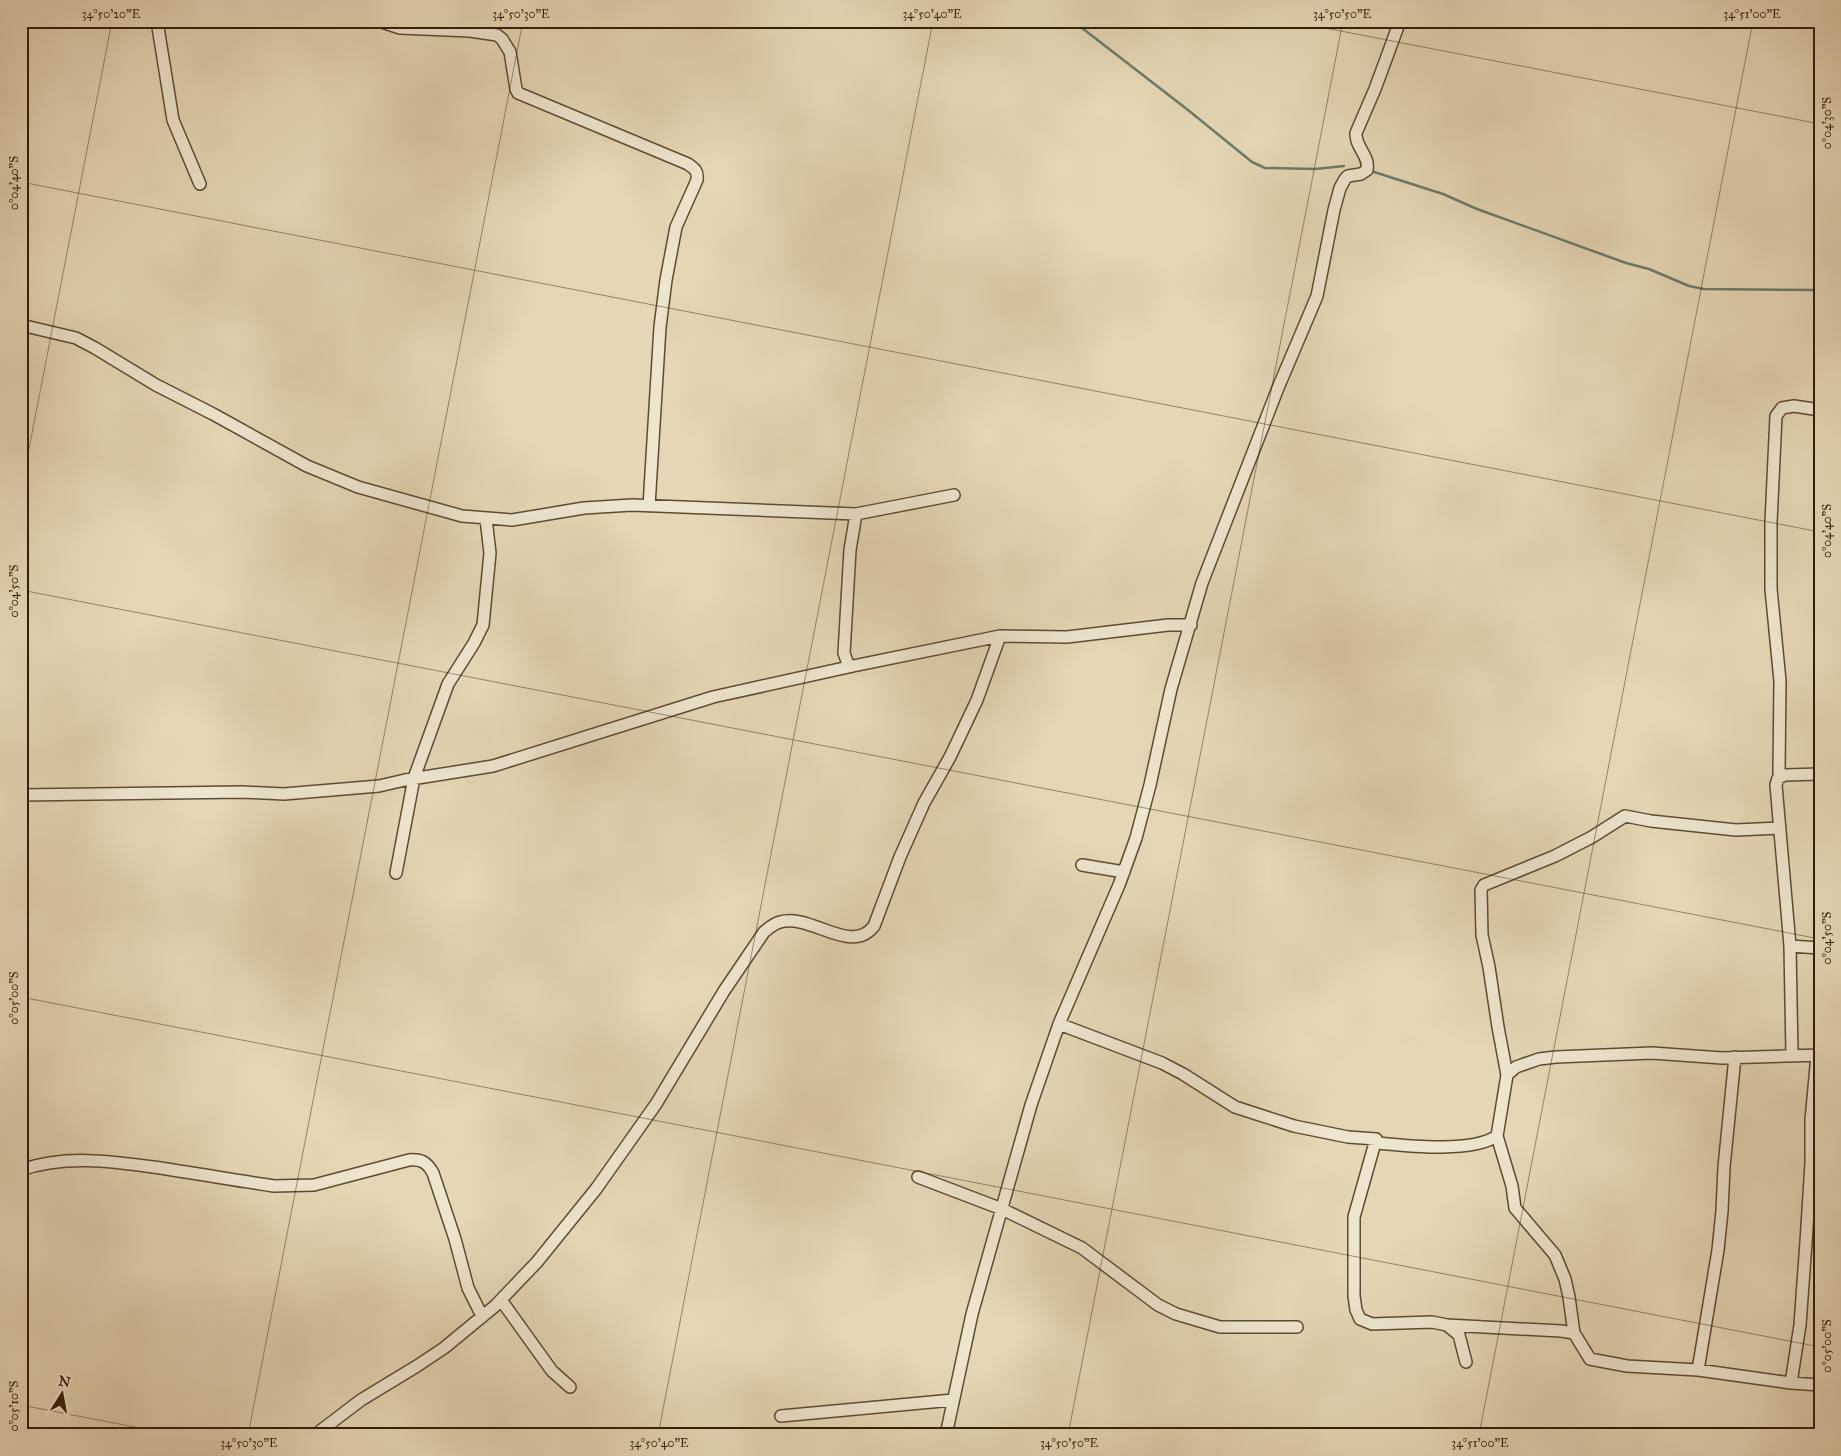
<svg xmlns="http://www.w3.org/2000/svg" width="1841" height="1456" viewBox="0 0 1841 1456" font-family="'IM FELL Great Primer',serif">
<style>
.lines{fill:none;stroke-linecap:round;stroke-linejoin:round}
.stream{stroke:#6d7b6c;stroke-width:2.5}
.minor-casing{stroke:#5d4c32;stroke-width:14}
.minor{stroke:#eee5cf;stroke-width:11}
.ticks{fill:none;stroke:#301e07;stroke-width:1;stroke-opacity:0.45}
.neatline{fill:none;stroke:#301e07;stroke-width:2}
.ticks-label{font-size:12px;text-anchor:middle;fill:#301e07}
</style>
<rect width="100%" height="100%" fill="#e5d7b5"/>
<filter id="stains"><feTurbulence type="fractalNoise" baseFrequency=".004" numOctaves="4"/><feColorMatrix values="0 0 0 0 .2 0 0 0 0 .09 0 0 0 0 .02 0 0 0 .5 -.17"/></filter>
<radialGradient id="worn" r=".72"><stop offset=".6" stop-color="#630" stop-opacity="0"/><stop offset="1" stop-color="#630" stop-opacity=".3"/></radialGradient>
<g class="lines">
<path class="stream" d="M1073,21L1188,110L1252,162L1265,168L1315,169L1344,166
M1371,171L1443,194L1477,209L1626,263L1649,269L1689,286L1704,289L1814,290L1820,289"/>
<defs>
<path id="minor" d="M157,21L173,120L200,184
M379,21L400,28L470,31L497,35L502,39L510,52L516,89L518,93L688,164C695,169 698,171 697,180L676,227L666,280L660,327L649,506
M21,325L76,338L95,348L156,385L213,414L307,466L358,487L462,516L512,520L584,508L632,505L856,514L850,550L844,653L849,667L853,666
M856,514L954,495
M1781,776L1779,772L1780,681L1771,589V522L1776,416L1782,408L1794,406L1820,410
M21,795L242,792L284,794L379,786L405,780L493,766L713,697L853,666L1000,636L1067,637L1168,625H1191
M1082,865L1124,872
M396,873L414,778L448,684L474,643L483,625L490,553L486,519
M1790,946L1820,948
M1059,1024L1162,1063L1183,1074L1235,1107L1294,1126L1348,1137L1376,1139L1378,1143C1409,1146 1471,1153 1497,1136L1507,1075L1516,1067L1539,1059L1556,1057L1652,1053L1722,1058L1820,1055
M1792,1055L1790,946L1776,785L1778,778L1785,775L1820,774
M1817,1056L1811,1120V1163L1806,1242L1800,1325L1791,1383L1820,1385
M1507,1075L1498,1027L1489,967L1482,935L1481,890L1484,885L1555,856L1592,837L1625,816L1651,821L1736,830L1780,828
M1497,1136L1512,1186L1515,1208L1555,1255L1565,1279L1569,1297L1574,1333L1590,1359L1627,1366L1698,1370L1791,1383
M1376,1139L1354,1217V1296L1356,1310L1360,1319L1372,1324L1432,1322L1447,1325L1459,1335L1466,1362
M21,1170C64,1155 110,1161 153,1167C194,1173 234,1180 274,1186L314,1185L409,1160C421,1159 427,1162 433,1173L455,1239L468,1288L482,1316
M918,1177L1002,1209L1082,1248L1158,1305L1176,1314L1220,1327H1297
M501,1300L552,1371L570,1387
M1447,1325L1561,1331L1574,1333
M1698,1370L1718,1250L1722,1211L1724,1167L1735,1057
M781,1416L953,1400
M315,1435L361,1400L417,1366L444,1348L495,1306L537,1262L596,1189L656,1104L724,991L764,932C769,928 773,924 780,922C811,913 851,956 874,926L900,857L924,803L950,757L977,700L1000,636
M946,1435L972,1314L1031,1105L1059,1024L1119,885L1136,838L1150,785L1171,689L1202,583L1278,388L1317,296L1334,210L1340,188L1345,179L1348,176L1361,174L1367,170C1370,156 1355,147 1356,133L1375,89L1400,21"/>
</defs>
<use href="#minor" class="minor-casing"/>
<use href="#minor" class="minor"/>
</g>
<path class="ticks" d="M1289,21L1820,124M21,182L1820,532M21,490L112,21M21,590L1820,939M21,997L1820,1347M21,1405L176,1435M248,1435L523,21M658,1435L933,21M1068,1435L1343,21M1479,1435L1753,21"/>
<rect width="1841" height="1456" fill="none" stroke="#e5d7b5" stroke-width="55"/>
<g transform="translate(62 1394) rotate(11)" stroke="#eee5cf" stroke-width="4" paint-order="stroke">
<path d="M0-4L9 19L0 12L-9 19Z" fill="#301e07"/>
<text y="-8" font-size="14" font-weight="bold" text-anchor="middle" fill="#301e07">N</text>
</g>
<rect x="28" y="28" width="1786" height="1400" class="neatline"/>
<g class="ticks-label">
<text x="111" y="18">34°50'20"E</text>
<text x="521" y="18">34°50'30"E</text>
<text x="932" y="18">34°50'40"E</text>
<text x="1342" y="18">34°50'50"E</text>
<text x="1752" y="18">34°51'00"E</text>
<text transform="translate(1827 123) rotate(-90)" y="4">0°04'30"S</text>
<text transform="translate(14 183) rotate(-90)" y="4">0°04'40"S</text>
<text transform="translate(1827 531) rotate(-90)" y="4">0°04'40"S</text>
<text transform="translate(14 591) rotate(-90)" y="4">0°04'50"S</text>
<text transform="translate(1827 938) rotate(-90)" y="4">0°04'50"S</text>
<text transform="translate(14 998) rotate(-90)" y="4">0°05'00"S</text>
<text transform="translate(1827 1346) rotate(-90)" y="4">0°05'00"S</text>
<text transform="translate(14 1406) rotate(-90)" y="4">0°05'10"S</text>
<text x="249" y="1447">34°50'30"E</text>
<text x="659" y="1447">34°50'40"E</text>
<text x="1069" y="1447">34°50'50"E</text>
<text x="1480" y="1447">34°51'00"E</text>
</g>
<rect width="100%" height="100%" filter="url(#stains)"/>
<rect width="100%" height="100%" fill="url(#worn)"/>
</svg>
